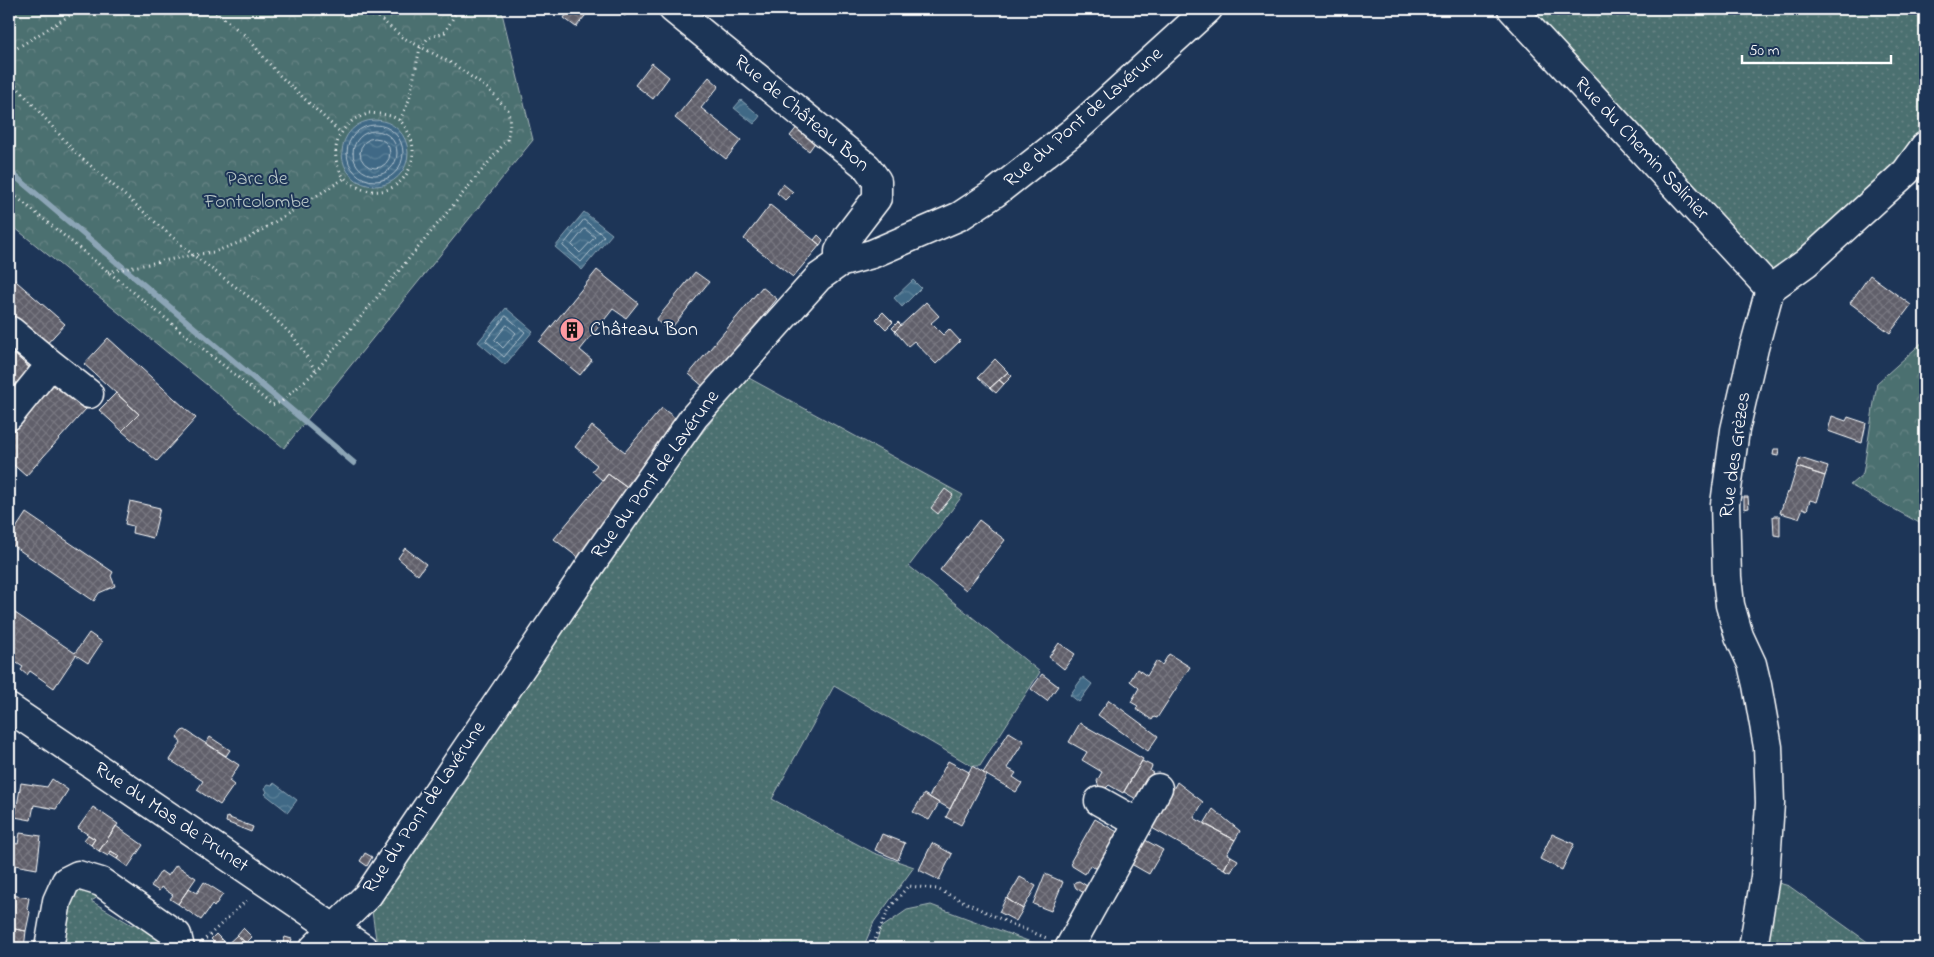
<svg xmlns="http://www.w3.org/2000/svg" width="1934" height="957" viewBox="0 0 1934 957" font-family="'Indie Flower',sans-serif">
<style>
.grass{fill:url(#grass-dots);stroke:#a6b7b8}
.forest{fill:url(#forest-crowns);stroke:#a6b7b8}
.water{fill:url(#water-waves);stroke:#8ca5b6}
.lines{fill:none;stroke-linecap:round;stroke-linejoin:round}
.shore{stroke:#b2c3cf;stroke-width:1}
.stream{stroke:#8ca5b6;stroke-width:6}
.building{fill:url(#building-cross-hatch);stroke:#fff}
.minor-casing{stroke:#fff;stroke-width:31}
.path{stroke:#fff;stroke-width:3;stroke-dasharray:1 4;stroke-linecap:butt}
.minor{stroke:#1d3557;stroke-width:28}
.labels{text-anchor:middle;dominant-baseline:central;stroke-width:4;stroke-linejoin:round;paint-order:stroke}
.street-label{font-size:20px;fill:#fff;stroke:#1d3557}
.park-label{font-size:20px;fill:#b7c5c6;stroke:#1d3557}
.poi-label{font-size:20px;fill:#fff;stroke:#1d3557;text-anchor:start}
</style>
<defs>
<pattern id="grass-dots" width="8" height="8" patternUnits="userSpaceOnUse" patternTransform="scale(1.25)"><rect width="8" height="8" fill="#4c6f70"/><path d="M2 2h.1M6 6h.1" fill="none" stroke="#678585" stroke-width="1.8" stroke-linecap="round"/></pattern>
<pattern id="forest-crowns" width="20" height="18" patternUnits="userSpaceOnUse" patternTransform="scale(1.25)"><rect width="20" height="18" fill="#4c6f70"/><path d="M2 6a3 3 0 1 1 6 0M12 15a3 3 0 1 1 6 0" fill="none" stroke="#678585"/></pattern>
<pattern id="water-waves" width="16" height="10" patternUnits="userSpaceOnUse" patternTransform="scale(1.25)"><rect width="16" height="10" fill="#3f6986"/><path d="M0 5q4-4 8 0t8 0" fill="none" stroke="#5c8098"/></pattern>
<pattern id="building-cross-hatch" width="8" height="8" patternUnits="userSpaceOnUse" patternTransform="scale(1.25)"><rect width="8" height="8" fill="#605f6a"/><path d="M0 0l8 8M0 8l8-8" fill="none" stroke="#787780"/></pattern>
</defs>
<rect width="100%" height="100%" fill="#1d3557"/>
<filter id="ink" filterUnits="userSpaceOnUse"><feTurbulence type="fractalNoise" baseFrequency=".02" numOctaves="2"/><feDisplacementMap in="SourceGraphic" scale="10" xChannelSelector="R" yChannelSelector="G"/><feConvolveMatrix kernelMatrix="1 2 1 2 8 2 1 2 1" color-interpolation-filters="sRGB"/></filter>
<g filter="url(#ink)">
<path class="grass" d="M1518,9H1925V136L1779,272L1764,271Z
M747,377L963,495L909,566L1040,672L980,766H972L834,686L772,799L874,853L914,867L874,922L863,948H389L376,939L372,911L639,511Z
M1779,883L1789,886L1876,948H1758L1767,891Z
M75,888L104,894L91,901L132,925L143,920L162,933L167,948H58Z
M931,905L1047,948H874L881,928L907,910Z"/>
<path class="forest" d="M9,9H501L533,140L284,448L9,223Z
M1925,340V526L1850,485L1863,474L1877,383Z"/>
<path class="water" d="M741,100L760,116L754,124L734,108Z
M342 153a33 33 0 1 1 66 0a33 33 0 1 1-66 0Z
M584,212L612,234L582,270L555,247Z
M913,280L921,288L902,307L894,298Z
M506,308L533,331L505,365L478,342Z
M1083,677L1092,684L1079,702L1070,695Z
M274,783L297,800L288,812L265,794L267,792L265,788L268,784L272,785Z"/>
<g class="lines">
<path class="shore" d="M347 153a28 28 0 1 1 56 0a28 28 0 1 1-56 0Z
M353 153a22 22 0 1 1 44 0a22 22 0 1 1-44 0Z
M360 153a15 15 0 1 1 30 0a15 15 0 1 1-30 0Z
M584,220L604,236L581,262L563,246Z
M585,229L595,237L580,253L572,245Z
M506,316L525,332L504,357L486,341Z
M507,325L516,333L503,348L495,340Z"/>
<path class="stream" d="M9,171L354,463"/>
</g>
<path class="building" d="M570,9H587L589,11L576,27L564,18Z
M616,9H630L625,16Z
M652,63L669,77L653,99L635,85Z
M709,77L719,86L701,108L741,140L726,159L675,118Z
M798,126L816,141L809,151L790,136Z
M783,184L793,192L785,200L777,193Z
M770,205L820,245L793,277L744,239Z
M818,235L823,240L820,245L814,240Z
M597,270L638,303L626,318L613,309L580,350L592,360L580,375L539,342Z
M695,272L709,282L669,331L656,320Z
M9,275L65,324L43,348L9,316Z
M1870,275L1911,305L1890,333L1850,303Z
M762,287L777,299L746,337L750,341L742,352L737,348L705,388L689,374Z
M926,302L939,316L931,323L943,335L949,329L960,341L936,364L914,341L908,346L895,331Z
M883,312L893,322L886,329L876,319Z
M898,322L901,325L895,331L892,328Z
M9,337L39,365L33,371L9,349Z
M108,338L196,418L157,461L122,431L139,414L84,364Z
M9,349L33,371L9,398Z
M995,359L1008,372L990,388L978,377Z
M1008,372L1012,376L1004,384L999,380Z
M54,380L86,409L26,476L9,461V432Z
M999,380L1004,384L996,393L990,388Z
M116,393L139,414L122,431L99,410Z
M662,408L678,420L626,487L608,474L603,481L592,471L597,465L575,447L592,426L625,452Z
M1832,416L1846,421L1848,417L1866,423L1862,443L1828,431Z
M1774,449H1779L1778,456L1773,455Z
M1800,458L1828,467L1825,476L1797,467Z
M1797,467L1825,476L1817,502L1810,500L1807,510L1803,508L1799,518H1798L1780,513L1787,492L1789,493Z
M608,474L634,493L585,563L554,539Z
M945,489L953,495L938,514L931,508Z
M1744,497H1748L1749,508L1744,509Z
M130,501L160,508L153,538L132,533L133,526L125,524Z
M26,513L113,572L111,576L115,586L99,593L94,601L9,543V539Z
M1773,516H1780V536L1774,535Z
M979,520L1005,540L966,590L940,570Z
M405,548L426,564L418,575L398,558Z
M9,609L75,653L89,633L102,642L88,663L76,655L54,688L30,671L27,675L21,670L23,667L9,658Z
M1059,643L1075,654L1064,669L1049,657Z
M1169,654L1190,667L1157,718L1154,717L1152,720L1136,709L1138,706L1131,702L1139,688L1130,681L1137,669L1147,676L1156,661L1162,665Z
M1042,674L1058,686L1047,701L1031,689Z
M1109,700L1158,736L1148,751L1098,715Z
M1080,723L1143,759L1123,793L1109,785L1105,789L1099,787L1097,781L1102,772L1082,760L1087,752L1069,742Z
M185,730L239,765L229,781L234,785L220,805L197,790L203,781L170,760L181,743L177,737L182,731Z
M1009,732L1024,741L1007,768L1016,773L1013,777L1022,783L1016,792L983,773Z
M210,737L230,750L226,756L206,743Z
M948,761L969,772L950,809L929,797Z
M1142,761L1152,766L1150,771L1153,773L1138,800L1124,792Z
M972,766L987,775L961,825L946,817Z
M52,779L68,790L56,809L34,805L31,820L15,817L21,783L47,787Z
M1177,782L1203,802L1194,818L1235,840L1227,854L1231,856L1224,869L1152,828Z
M924,794L939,803L929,820L913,812Z
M93,807L118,824L99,851L91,845L95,839L78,828Z
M1213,809L1240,831L1235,840L1204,824Z
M227,817L253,827L251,832L226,822Z
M1095,819L1119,833L1098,869L1090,865L1085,874L1072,866L1071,861Z
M116,826L143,845L128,867L117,859L119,856L111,851L108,856L99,851Z
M20,833L41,836L37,869L9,864L11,843L18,844Z
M882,834L905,843L898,860L875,850Z
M1552,834L1574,844L1562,870L1540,859Z
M88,835L95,839L91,845L84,840Z
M1138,836L1163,850L1149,874L1124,860Z
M932,843L952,854L939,880L919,870Z
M111,851L119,856L117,859L109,854Z
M365,853L372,857L367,866L360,861Z
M1231,856L1238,860L1231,872L1224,869Z
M176,865L196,878L178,904L170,899L173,895L161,887L159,891L151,886L161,871L168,876Z
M1045,874L1063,882L1051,911L1033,904Z
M1020,877L1036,886L1023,909L1007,899Z
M1079,881L1087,886L1084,893L1076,888L1074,884L1075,882Z
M204,882L223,894L214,907L212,905L201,920L178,904L189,888L197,893Z
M12,895L29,898L27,909L30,912L26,931L9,928V903L10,904Z
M1006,898L1023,909L1016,921L999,912Z
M9,928L26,931L24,948H9Z
M243,928L252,937L246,943L237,935Z
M216,934L227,945L223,948H220L211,939Z
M237,935L246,943L251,948H223Z
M285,937L292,939L289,948H281Z"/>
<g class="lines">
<defs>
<path id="minor" d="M673,9L867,167L877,181V198L848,236L839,251V263
M1512,9L1770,289
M51,364L89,394
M9,416L51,364L11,331
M9,708L363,948
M1099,801L1138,823
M49,948L57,901L66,881L78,875L101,882L177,935L180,948
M314,948L368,895L596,557L694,417L819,277L839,263L872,254L960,216L995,193L1074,131L1208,9
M1069,948L1158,788
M1753,948L1765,877L1770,803L1768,747L1757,685L1752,664L1739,636L1730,605L1727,577L1725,504L1735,430L1754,348L1770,289L1806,263L1906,172L1925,146"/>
</defs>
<use href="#minor" class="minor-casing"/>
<path class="path" d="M212,9L247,37L277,73L341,133
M9,53L80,9
M9,78L75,152L193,255L214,252L246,240L345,178
M369,113C379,114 390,114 399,120C403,123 406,128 408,132C424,161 400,199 366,190C357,188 349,183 343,176C330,158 335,134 352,121C356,117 364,116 369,113Z
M400,120L409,100L420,48L428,38L445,32L458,9
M9,191L272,405L281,402L316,371L507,140L510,124L508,110L487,88L453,64L402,37L369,9
M108,272L193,255L260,305L293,336L316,371
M202,942L249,898
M871,948L889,909L908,886L937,889L1007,922L1049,939"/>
<use href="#minor" class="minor"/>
</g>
</g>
<defs>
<symbol id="building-disc" viewBox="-11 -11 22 22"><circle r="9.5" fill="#ff9aa2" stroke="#1d3557"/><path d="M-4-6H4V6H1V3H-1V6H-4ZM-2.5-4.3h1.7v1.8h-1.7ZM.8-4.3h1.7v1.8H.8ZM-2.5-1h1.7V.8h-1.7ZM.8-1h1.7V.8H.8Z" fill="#111"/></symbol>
</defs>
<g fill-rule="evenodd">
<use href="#building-disc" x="558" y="316" width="28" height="28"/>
</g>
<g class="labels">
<g class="street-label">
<text transform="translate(801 114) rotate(40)">Rue de Château Bon</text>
<text transform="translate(1084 118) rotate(-41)">Rue du Pont de Lavérune</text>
<text transform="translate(1641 149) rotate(47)">Rue du Chemin Salinier</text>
<text transform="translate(1736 455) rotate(-82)">Rue des Grèzes</text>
<text transform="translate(656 475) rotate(-54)">Rue du Pont de Lavérune</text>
<text transform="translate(425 808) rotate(-56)">Rue du Pont de Lavérune</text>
<text transform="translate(171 818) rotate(34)">Rue du Mas de Prunet</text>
</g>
<g class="park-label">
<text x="257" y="179">Parc de<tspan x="257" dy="23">Fontcolombe</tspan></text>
</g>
<g class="poi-label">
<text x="590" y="330">Château Bon</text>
</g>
</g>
<rect width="1934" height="957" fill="none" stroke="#1d3557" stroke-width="30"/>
<rect x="15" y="15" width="1904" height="927" fill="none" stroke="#fff" stroke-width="2" filter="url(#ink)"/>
<path d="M1742 55v8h149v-8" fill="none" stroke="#ffffff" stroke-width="2.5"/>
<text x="1749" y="55" font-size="15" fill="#ffffff" stroke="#1d3557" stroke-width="4" paint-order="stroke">50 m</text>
</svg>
